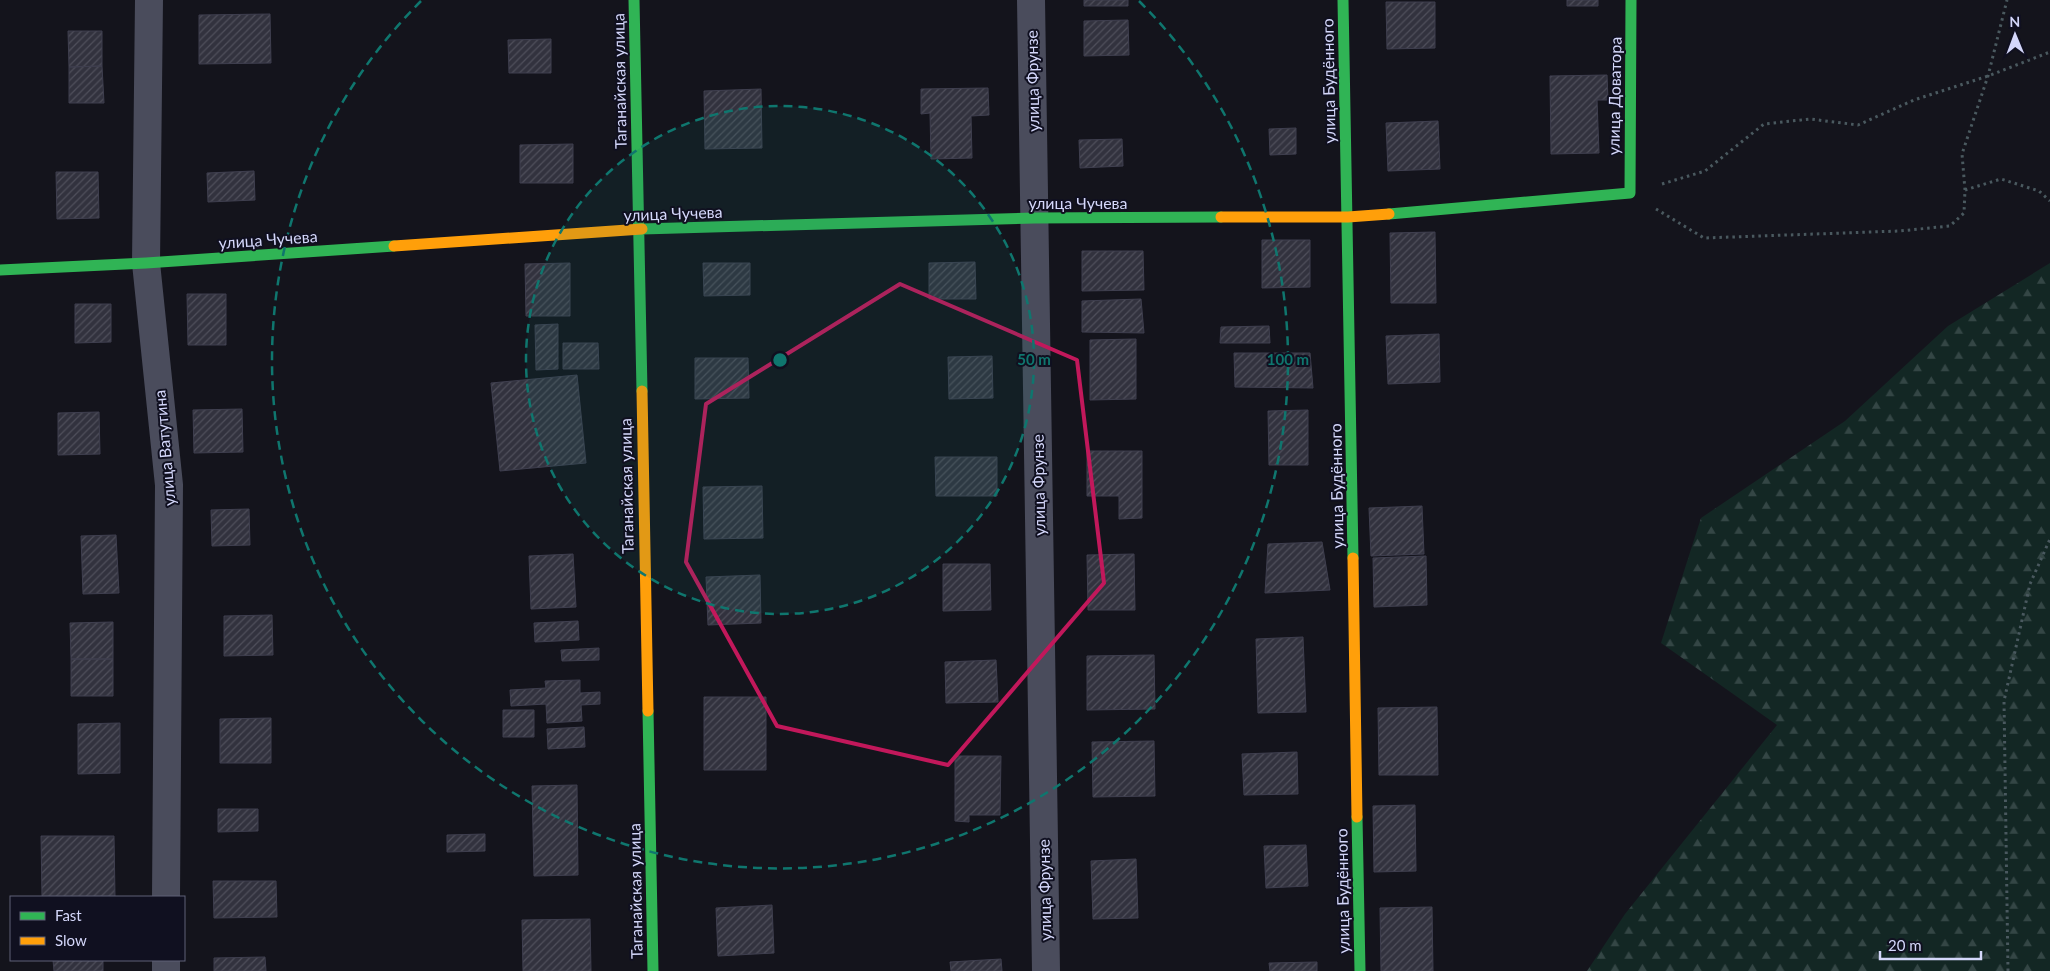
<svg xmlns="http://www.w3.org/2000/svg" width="2050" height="971" viewBox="0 0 2050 971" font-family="Lato,sans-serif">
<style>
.forest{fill:url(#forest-firs)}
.building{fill:url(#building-hatch);stroke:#3f3f4f}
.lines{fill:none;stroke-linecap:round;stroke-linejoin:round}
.path{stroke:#4a595f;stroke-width:3;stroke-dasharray:2.5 4;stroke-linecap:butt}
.street{stroke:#4a4c5c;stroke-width:28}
.fast{stroke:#30b455;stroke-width:11}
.slow{stroke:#ff9f0a;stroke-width:11}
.marked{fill:none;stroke:#c2185b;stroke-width:4;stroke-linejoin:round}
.ring{fill:none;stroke:#0f766e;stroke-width:2.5;stroke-dasharray:9 6}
.labels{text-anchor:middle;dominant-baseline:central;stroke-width:4;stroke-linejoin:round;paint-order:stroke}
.street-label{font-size:16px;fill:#d4d7fa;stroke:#101020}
.centre{fill:#0f766e;stroke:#101020;stroke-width:2.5}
.ring-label{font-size:15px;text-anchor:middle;font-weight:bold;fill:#0f766e;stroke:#101020;stroke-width:4;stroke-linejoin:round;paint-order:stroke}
</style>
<defs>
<pattern id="forest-firs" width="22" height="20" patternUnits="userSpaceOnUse" patternTransform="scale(1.25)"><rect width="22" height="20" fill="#132724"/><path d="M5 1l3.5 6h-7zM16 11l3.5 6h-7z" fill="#344645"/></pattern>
<pattern id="building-hatch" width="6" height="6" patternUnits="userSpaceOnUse" patternTransform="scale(1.25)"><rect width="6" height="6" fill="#32323e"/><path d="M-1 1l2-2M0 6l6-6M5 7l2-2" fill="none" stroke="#4f4f5b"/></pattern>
</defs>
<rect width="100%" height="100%" fill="#14141c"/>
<path class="forest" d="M2050,263V971H1587L1625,914L1777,725L1661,643L1701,518L1845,421L1948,326Z"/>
<path class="building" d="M1084,0H1128V6H1084Z
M1567,0H1598V6H1567Z
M1386,2H1435V48L1387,49Z
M270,14L271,63L199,64V15Z
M1128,20L1129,55L1084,56V21Z
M68,31H102V66L69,67Z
M551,39V73H509L508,40Z
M102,66L104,103H69V67Z
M1607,75L1608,100H1597L1599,153L1551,154L1550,76Z
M988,88L989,115L971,116L972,158L931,159L930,113L921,114V89Z
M761,89L762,148L705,149L704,91Z
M1438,121L1440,169L1388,171L1386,123Z
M1296,128V154L1270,155L1269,129Z
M1122,139L1123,166L1080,168L1079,140Z
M573,144V183H520V145Z
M254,171L255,200L208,202L207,173Z
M56,172H98L99,218L57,219Z
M1435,232L1436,303H1391L1390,233Z
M1262,240H1310V287L1262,288Z
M1082,251H1143L1144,290L1082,291Z
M975,262L976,299H929V263Z
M570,263V316H526L525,264Z
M703,263H750V295L704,296Z
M187,294H226V345H188Z
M1141,299L1144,333L1082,332V301Z
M75,304H111V342L75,343Z
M558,324V369L536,370L535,325Z
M1269,326L1270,343H1220L1221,327Z
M1439,334L1440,382L1388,384L1386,336Z
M1136,339V399L1090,400V340Z
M563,343H598L599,369H563Z
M1234,353H1310L1313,388L1235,387Z
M992,356L993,398L949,399L948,357Z
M695,358H748L749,398L695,399Z
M577,375L586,463L500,471L491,383Z
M242,409L243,452L194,453L193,410Z
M1308,410V465H1269L1268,411Z
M99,412L100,454L58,455V413Z
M1087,451H1142V518L1119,519V496H1087Z
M935,457H997V496H936Z
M762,486L763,538L704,539L703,487Z
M1422,506L1424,554L1371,556L1369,508Z
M249,509L250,545L212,546L211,510Z
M116,535L119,593L83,594L81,536Z
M1322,542L1330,590L1265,593L1268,544Z
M573,554L576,607L531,609L529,556Z
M1134,554L1135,610H1088L1087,555Z
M1426,556L1427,605L1374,607L1373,558Z
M943,564H990L991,610L943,611Z
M760,575L761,623L708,625L706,577Z
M272,615L273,655L224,656V616Z
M578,621L579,640L535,642L534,623Z
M113,622V659H71L70,623Z
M1303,637L1306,712L1258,713L1256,639Z
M599,648V660L562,661L561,650Z
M1154,655L1155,709L1087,710V656Z
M71,659H113V696H71Z
M996,660L998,702L946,703L945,662Z
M580,680V693L600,692V704L581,705L582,721L547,723L546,704L511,706L510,690L546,688L545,681Z
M704,697H766V770H704Z
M1437,707L1438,775H1379L1378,708Z
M503,710H534V737H503Z
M271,718V763H220V719Z
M120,723V773L78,774V724Z
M584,727L585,747L548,749L547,729Z
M1154,741L1155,796L1093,797L1092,742Z
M1297,752L1298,794L1244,795L1242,754Z
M955,756H1001L1000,815H969V822L955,821Z
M577,785L578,875L534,876L532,786Z
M1415,805L1416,871L1374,872L1373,806Z
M218,809H258V831L218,832Z
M485,834V851L447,852V835Z
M41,836H114L115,897H42Z
M1306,845L1308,886L1266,888L1264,846Z
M1136,859L1138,918L1093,919L1091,861Z
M213,881H276L277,917L214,918Z
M772,905L774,953L718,956L716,908Z
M1432,907L1433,971H1381L1380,908Z
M590,919L591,971H523L522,920Z
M265,957L266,971H214V958Z
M1001,959L1002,971H951L950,962Z
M53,960H103V971H54Z
M1317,962V971H1270L1269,963Z"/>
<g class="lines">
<path class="path" d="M1662,184L1705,171L1764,124L1810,119L1858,125L1914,100L1988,76L2050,52
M1965,190L1962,154L1988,76L2007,0
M1656,209L1704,238L1899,231L1950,226L1964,213L1965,190L2001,179L2039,191L2050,201
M2008,971L2004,701L2030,584L2050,539"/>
<path class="street" d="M149,0L146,263L169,485L166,897
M1031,0L1046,971
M166,971V960"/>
<path class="fast" d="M634,0L642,391
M1343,0L1353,558
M1389,214L1630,193L1631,0
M642,229L1034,218L1221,217
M0,270L146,263L394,246
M648,711L653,971
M1357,817L1360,971"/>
<path class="slow" d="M1221,217H1348L1389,214
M394,246L642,229
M642,391L648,711
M1353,558L1357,817"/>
</g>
<path class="marked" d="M900,284L1077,360L1104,583L948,765L777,726L686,562L706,404Z"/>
<circle cx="780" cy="360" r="254" fill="#0f766e" fill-opacity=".12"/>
<g class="ring">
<circle cx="780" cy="360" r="254"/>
<path d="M1139 1A508 508 0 1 1 421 1"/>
</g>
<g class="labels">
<g class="street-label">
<text transform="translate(619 81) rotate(-91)">Таганайская улица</text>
<text transform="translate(1032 81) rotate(-91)">улица Фрунзе</text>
<text transform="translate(1328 81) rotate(-91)">улица Будённого</text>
<text transform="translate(1614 96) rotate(-89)">улица Доватора</text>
<text x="1078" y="202">улица Чучева</text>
<text transform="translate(673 213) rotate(-2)">улица Чучева</text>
<text transform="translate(268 239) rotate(-4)">улица Чучева</text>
<text transform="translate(164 448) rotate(-95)">улица Ватутина</text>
<text transform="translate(1038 485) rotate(-91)">улица Фрунзе</text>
<text transform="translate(626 486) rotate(-91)">Таганайская улица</text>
<text transform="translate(1336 486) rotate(-91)">улица Будённого</text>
<text transform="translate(1044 890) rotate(-91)">улица Фрунзе</text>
<text transform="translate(635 891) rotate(-91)">Таганайская улица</text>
<text transform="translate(1342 891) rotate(-91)">улица Будённого</text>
</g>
</g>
<circle cx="780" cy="360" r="8" class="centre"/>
<g class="ring-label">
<text x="1034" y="365">50 m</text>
<text x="1288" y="365">100 m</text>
</g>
<rect x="10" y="896" width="175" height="65" fill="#101020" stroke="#5e6077"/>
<rect x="20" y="912" width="25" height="8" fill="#30b455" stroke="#5e6077"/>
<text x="55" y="921" font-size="15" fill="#d4d7fa">Fast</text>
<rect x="20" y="937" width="25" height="8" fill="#ff9f0a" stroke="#5e6077"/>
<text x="55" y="946" font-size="15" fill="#d4d7fa">Slow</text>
<g transform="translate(2015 35) rotate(359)" stroke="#101020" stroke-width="4" paint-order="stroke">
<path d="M0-4L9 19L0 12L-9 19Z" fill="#d4d7fa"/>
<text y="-8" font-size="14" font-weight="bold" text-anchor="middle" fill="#d4d7fa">N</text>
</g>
<path d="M1880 951v8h101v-8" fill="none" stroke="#d4d7fa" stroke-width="2.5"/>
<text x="1888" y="951" font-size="15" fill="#d4d7fa" stroke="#101020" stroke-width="4" paint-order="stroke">20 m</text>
</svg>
